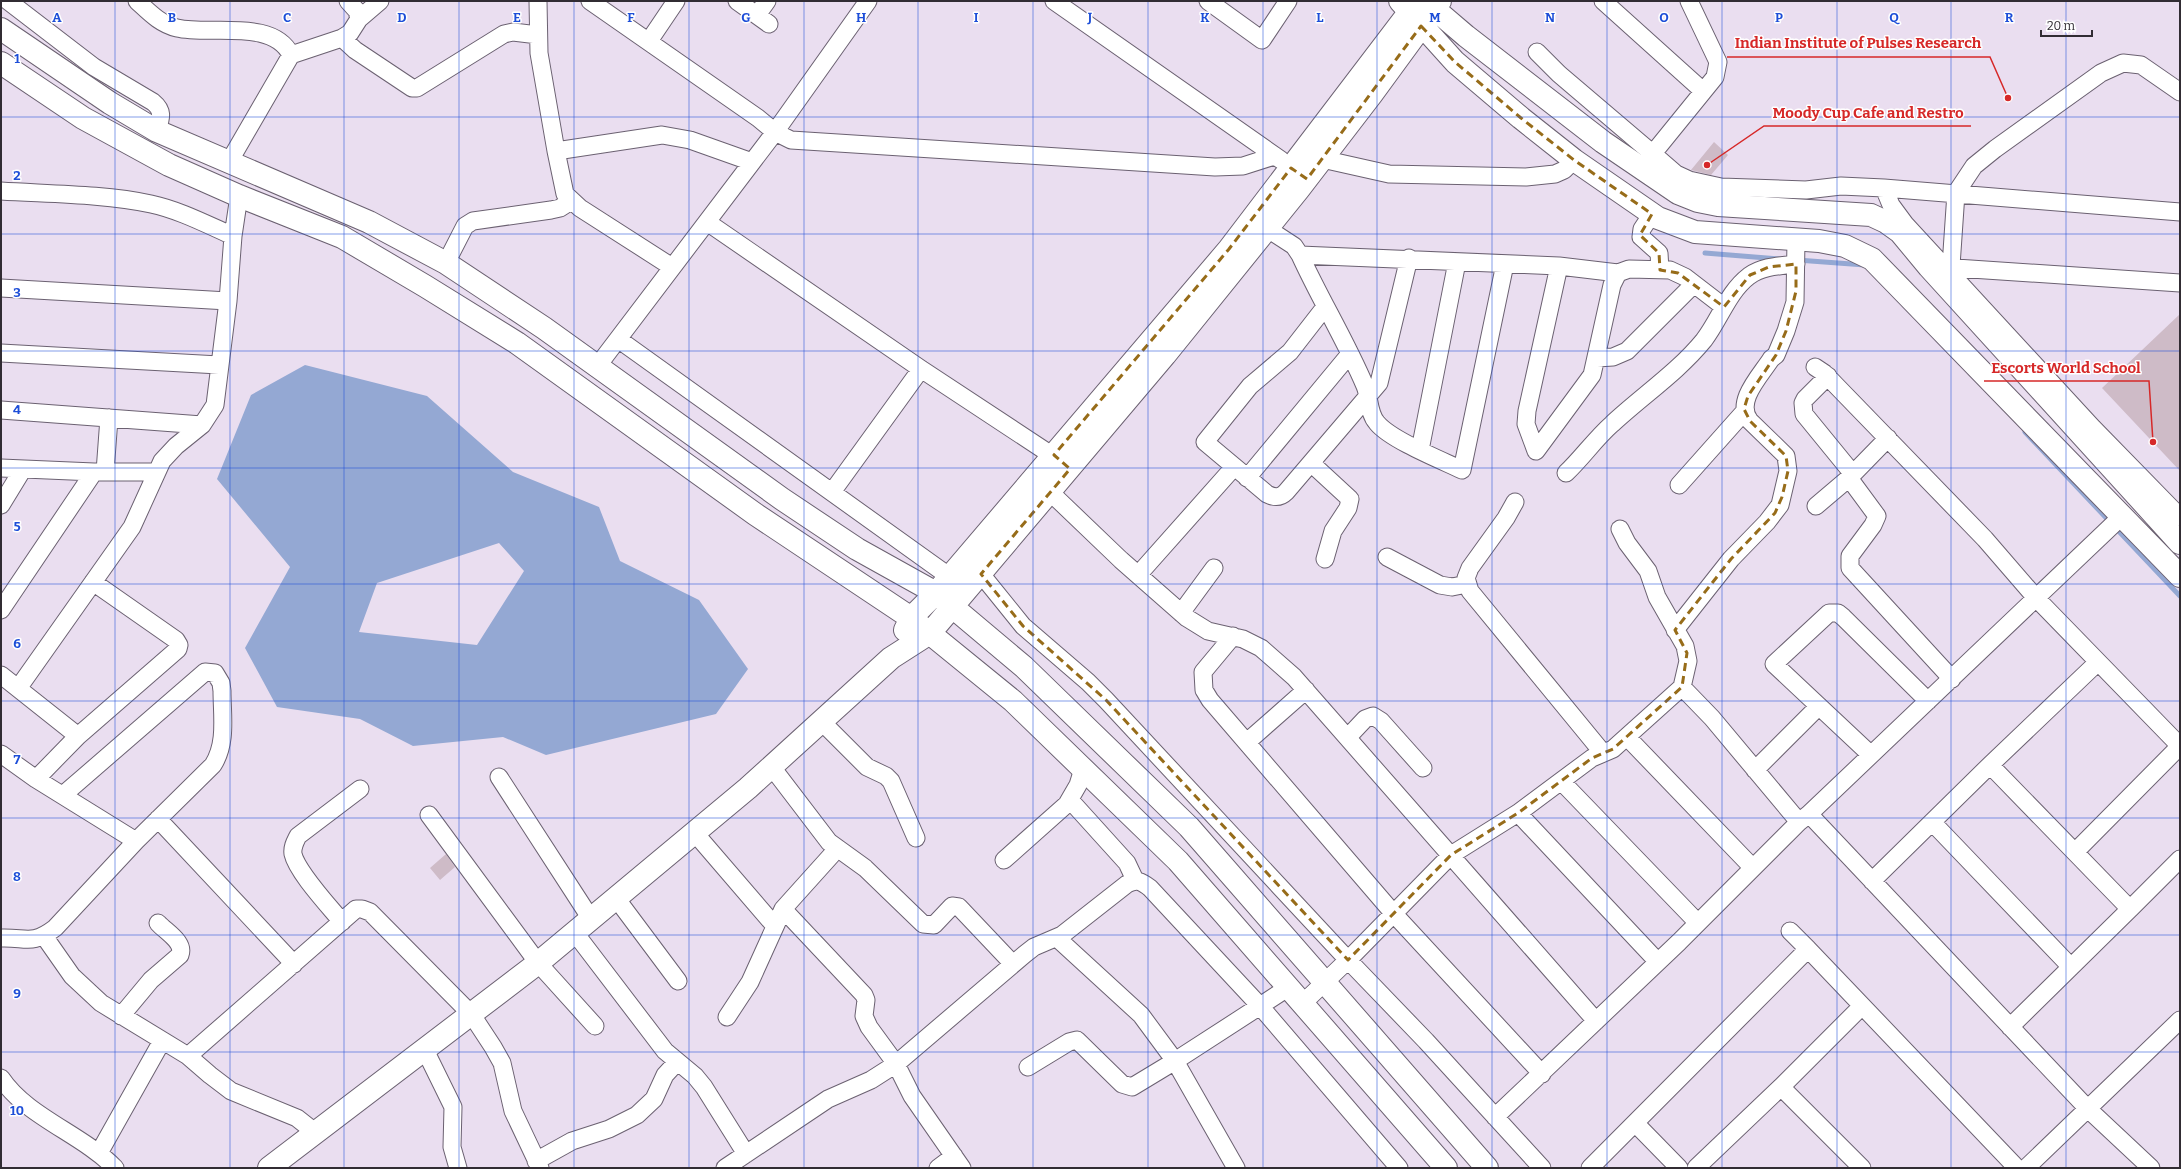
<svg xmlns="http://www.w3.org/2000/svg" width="2181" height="1169" viewBox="0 0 2181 1169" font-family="Bitter,serif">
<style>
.water{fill:#94a8d3;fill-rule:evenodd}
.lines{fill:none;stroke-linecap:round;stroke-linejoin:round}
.stream{stroke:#94a8d3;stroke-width:5}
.building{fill:#cebbc7}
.minor-casing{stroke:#6b6171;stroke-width:19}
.tertiary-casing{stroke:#6b6171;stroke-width:24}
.minor{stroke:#fff;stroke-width:17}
.tertiary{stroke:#fff;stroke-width:22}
.marked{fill:none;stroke:#976c19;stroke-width:3;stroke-dasharray:8 5;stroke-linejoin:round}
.grid{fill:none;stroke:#1d4ed8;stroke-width:1;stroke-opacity:0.55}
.grid-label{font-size:13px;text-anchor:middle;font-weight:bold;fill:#1d4ed8;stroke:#fff;stroke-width:3;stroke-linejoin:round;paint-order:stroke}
.leader{fill:none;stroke:#d62828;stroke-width:1.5}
.callout-dot{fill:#d62828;stroke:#fff;stroke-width:1.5}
.callout-label{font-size:15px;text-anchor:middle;font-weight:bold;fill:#d62828;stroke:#fff;stroke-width:3;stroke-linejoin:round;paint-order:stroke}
</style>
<rect width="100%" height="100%" fill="#eadef0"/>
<path class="water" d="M305,365L427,396L513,472L599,507L620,561L699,600L748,669L716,714L546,755L503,737L413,746L360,719L277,707L245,648L290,567L217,479L251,395ZM499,543L524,571L477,645L359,632L377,583Z"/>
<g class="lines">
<path class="stream" d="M1705,253L1779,259
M1797,260L1865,265
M2025,432L2180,596"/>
</g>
<path class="building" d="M1714,142L1728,155L1711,175L1691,170Z
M2180,314V471L2102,388Z
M446,854L455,867L440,880L430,868Z"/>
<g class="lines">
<defs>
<path id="minor" d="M8,1L94,67L153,102C164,111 161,118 157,131
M137,1C149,12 160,24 177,28C211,36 273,18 291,55L342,38L350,33L359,19L357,11L348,1
M538,1L539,53L556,151L565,194L580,208L672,267
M590,1L758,118L775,132L791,140L1215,167L1243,166L1274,156
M737,1L769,24
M1054,1L1281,160
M1208,1L1262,40L1288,1
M1603,1L1703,91
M757,15L767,1
M359,19L380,1
M342,38L355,50L412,88H417L504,34L513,32L538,35
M649,41L676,1
M1537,52L1559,74L1653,154L1676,174L1689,180L1721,187L1806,190L1841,186L1884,188L2180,212
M556,151L662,135L690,140L752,162
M1322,159L1389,174L1526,177L1555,174L1564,170L1574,160
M229,162L291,55
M1646,162L1715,77L1718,62L1689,1
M1884,188L1891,205L1905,224L2093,428L2180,517
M1,191C48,194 105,194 151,204C179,210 206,224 233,236L228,301L215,405L202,425L176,446L162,461L132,527L19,687
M1652,214L1642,229L1641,237L1659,253L1660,270
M707,222L921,369L1062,462
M1268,229L1294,246L1300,255C1320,299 1346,341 1365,386C1370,398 1368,413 1377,423C1391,440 1441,460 1462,470L1505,264
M233,236L239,196
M1300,255L1559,266L1618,273
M446,263L465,226L473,221L551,210L560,208L571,201
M1951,266L1956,193L1974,166L1995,149L2101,73L2123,63L2141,65L2180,92
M1941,267L2180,283
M1,288L228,301
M1325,307L1290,352L1250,386L1205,442L1267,494C1275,498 1280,498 1286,492L1379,383L1409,258
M618,339L950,577
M1,353L219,365
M1597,358L1613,357L1627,351L1694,284
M1815,367L1824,373L1985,539L2036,598L2180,746
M596,368L775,132L868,1
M1828,376L1805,399L1803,403L1804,414L1853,474
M1,410L202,425
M1420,450L1457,262
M1536,451L1592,375L1612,285L1618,273L1629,269L1670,270L1685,277L1724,307
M1536,451L1526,424L1527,411L1559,266
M1311,463L1350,499L1348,508L1333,531L1325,559
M1,468L94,472H155
M105,472L109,418
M1566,473C1582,458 1595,439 1612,424C1642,396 1678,372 1704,340C1720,319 1728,292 1749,276C1763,266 1780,266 1796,264
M1247,478L1349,355
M1849,478L1877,516L1873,525L1850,556V568L1952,679
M1679,485L1744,412
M832,492L921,369
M1050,492L1121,560L1187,618L1208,631L1243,639L1261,648L1294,677L1596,1021
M1515,502L1506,518L1470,568L1466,578L1470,591L1603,753
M1,505L23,469
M1816,506L1849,478L1888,438
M2122,516L1809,814L2088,1109L2151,1168
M1620,529L1627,543L1648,571L1657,597L1685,646L1688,661L1682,687
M1387,557L1440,585L1452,587L1467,584
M981,574L1023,626L1088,682L1106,700L1348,960L1451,855L1518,813L1592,758L1613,749L1682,687L1712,718L1799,822L1809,814
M1138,575L1234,467
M1,610L94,472
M1181,613L1214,568
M1675,630L1731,559L1767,522L1780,505L1788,471L1786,456L1750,421C1734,402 1761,375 1771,359L1776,355L1786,331L1795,302L1796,240
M1233,636L1203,672L1204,690L1210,700L1394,914L1542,1074
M1,675L78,736
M821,721L867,767L886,776L891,781L916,838
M1348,737L1365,719L1373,716L1381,721L1423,768
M1627,737L1753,868
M1247,742L1306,690
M1,754L36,779L136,841
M1871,755L1774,664L1829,613H1838L1843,617L1928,701
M1990,765L2130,909L2010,1027
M771,766L829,842L865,868L923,924L934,925L952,906L959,907L1013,964
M1755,770L1819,706
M499,777L591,919
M36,779L78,736L178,649L179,645L176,640L93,582
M1561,781L1698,923
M1070,800L1127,863L1135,880
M1518,813L1658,962
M429,815L538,963L595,1026
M158,819L294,964
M1932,822L2071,967
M694,832L774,925
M2075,852L2180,746
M1004,860L1067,804L1078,785L1083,769
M1872,881L1990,765L2098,662
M616,898L678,981
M783,909L864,995L866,1000L864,1016L869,1027L896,1064L912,1096L962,1168
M2130,909L2180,859
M342,922C329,906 297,872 293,854C292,847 295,842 298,836L360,789
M575,933L665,1051L695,1076L704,1087L746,1154
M44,936L72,976L101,1003L188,1056L210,1075L231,1091L297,1118L316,1133
M1,938C27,937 31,946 55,928L136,841L213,765C227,743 222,716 222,691L221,683L215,673L205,672L63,795
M1808,949L2017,1168
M1303,1003L1348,960L1426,1041L1542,1168
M121,1016L151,980L180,955C185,942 166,932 158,923
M727,1017L750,982L783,909L837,849
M425,1050L453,1107L452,1147L458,1168
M188,1056L356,909H362L370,912L472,1015L493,1047L502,1063L513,1111L540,1168
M1028,1067L1069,1042L1077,1040L1122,1084L1132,1087L1175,1061L1141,1015L1057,938
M1,1078C27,1117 82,1134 115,1168
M1781,1087L1862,1168
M1495,1117L1679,942L1799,822
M1635,1123L1679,1168
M99,1153L162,1041
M536,1161L572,1141L609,1129L637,1115L654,1099L665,1075L677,1062
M725,1168L828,1099L871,1080L896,1064L1025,954L1034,947L1062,935L1127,884C1137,879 1141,881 1150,888L1260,1006L1289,987
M938,1168L954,1156
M1236,1168L1175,1061L1260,1006L1399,1168
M1590,1168L1808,949L1790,931
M1696,1168L1781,1087L1862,1006
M2026,1168L2180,1020"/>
<path id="tertiary" d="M1400,1L1455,62L1521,118L1574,160L1658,218L1695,232L1819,241L1845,246L1872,259L2180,576
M1425,1L1466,36L1603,142L1678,193L1698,201L1718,205L1871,215L1886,222L1900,232L1929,267L2180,543
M1,29L110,103L157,131L369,222L446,263L544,328L782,499L857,549L936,593L1024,667L1189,827L1487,1168
M1,63L83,118L169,165L239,196L342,237L425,286L517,343L755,514L911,618L1013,701L1178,861L1446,1168
M905,630L911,618L936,593L1229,249L1417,2
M269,1168L538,963L748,788L891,658L930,633L1165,355L1299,189L1372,94L1440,1"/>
</defs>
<use href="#minor" class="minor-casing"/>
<use href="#tertiary" class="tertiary-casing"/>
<use href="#minor" class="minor"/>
<use href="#tertiary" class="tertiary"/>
</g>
<path class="marked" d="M1421,26L1455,62L1521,118L1574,160L1652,214L1640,235L1659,253L1660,270L1678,273L1724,307L1750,275L1769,267L1796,264V291L1786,331L1776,355L1748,396L1744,409L1750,421L1786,456L1788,471L1782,497L1775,513L1731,559L1675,630L1687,653L1682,687L1613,749L1592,758L1518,813L1451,855L1348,960L1106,700L1023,626L981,574L1070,469L1054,455L1229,249L1291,168L1307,179Z"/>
<path class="grid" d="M115,1V1168M230,1V1168M344,1V1168M459,1V1168M574,1V1168M689,1V1168M804,1V1168M918,1V1168M1033,1V1168M1148,1V1168M1263,1V1168M1377,1V1168M1492,1V1168M1607,1V1168M1722,1V1168M1837,1V1168M1951,1V1168M2066,1V1168M1,117H2180M1,234H2180M1,351H2180M1,468H2180M1,584H2180M1,701H2180M1,818H2180M1,935H2180M1,1052H2180"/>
<g class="grid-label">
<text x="57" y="22">A</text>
<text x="172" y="22">B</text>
<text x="287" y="22">C</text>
<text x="402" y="22">D</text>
<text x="517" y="22">E</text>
<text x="631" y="22">F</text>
<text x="746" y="22">G</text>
<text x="861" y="22">H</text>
<text x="976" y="22">I</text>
<text x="1090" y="22">J</text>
<text x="1205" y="22">K</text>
<text x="1320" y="22">L</text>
<text x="1435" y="22">M</text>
<text x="1550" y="22">N</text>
<text x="1664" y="22">O</text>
<text x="1779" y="22">P</text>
<text x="1894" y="22">Q</text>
<text x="2009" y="22">R</text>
<text x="17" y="63">1</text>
<text x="17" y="180">2</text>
<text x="17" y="297">3</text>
<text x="17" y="414">4</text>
<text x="17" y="531">5</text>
<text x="17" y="648">6</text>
<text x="17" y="764">7</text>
<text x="17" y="881">8</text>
<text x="17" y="998">9</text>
<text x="17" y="1115">10</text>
</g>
<path class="leader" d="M2008 98L1990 57H1727M1707 165L1764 126H1971M2153 442L2149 381H1984"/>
<g class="callout-dot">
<circle cx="2008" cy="98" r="4"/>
<circle cx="1707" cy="165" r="4"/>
<circle cx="2153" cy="442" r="4"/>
</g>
<g class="callout-label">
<text x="1858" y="48">Indian Institute of Pulses Research</text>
<text x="1868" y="118">Moody Cup Cafe and Restro</text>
<text x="2066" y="373">Escorts World School</text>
</g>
<rect width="2181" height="1169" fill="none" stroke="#312c33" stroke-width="4"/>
<path d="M2041 30v6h51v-6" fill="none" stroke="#312c33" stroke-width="2"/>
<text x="2047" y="30" font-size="12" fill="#312c33" stroke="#ffffff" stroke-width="3" paint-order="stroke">20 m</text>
</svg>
